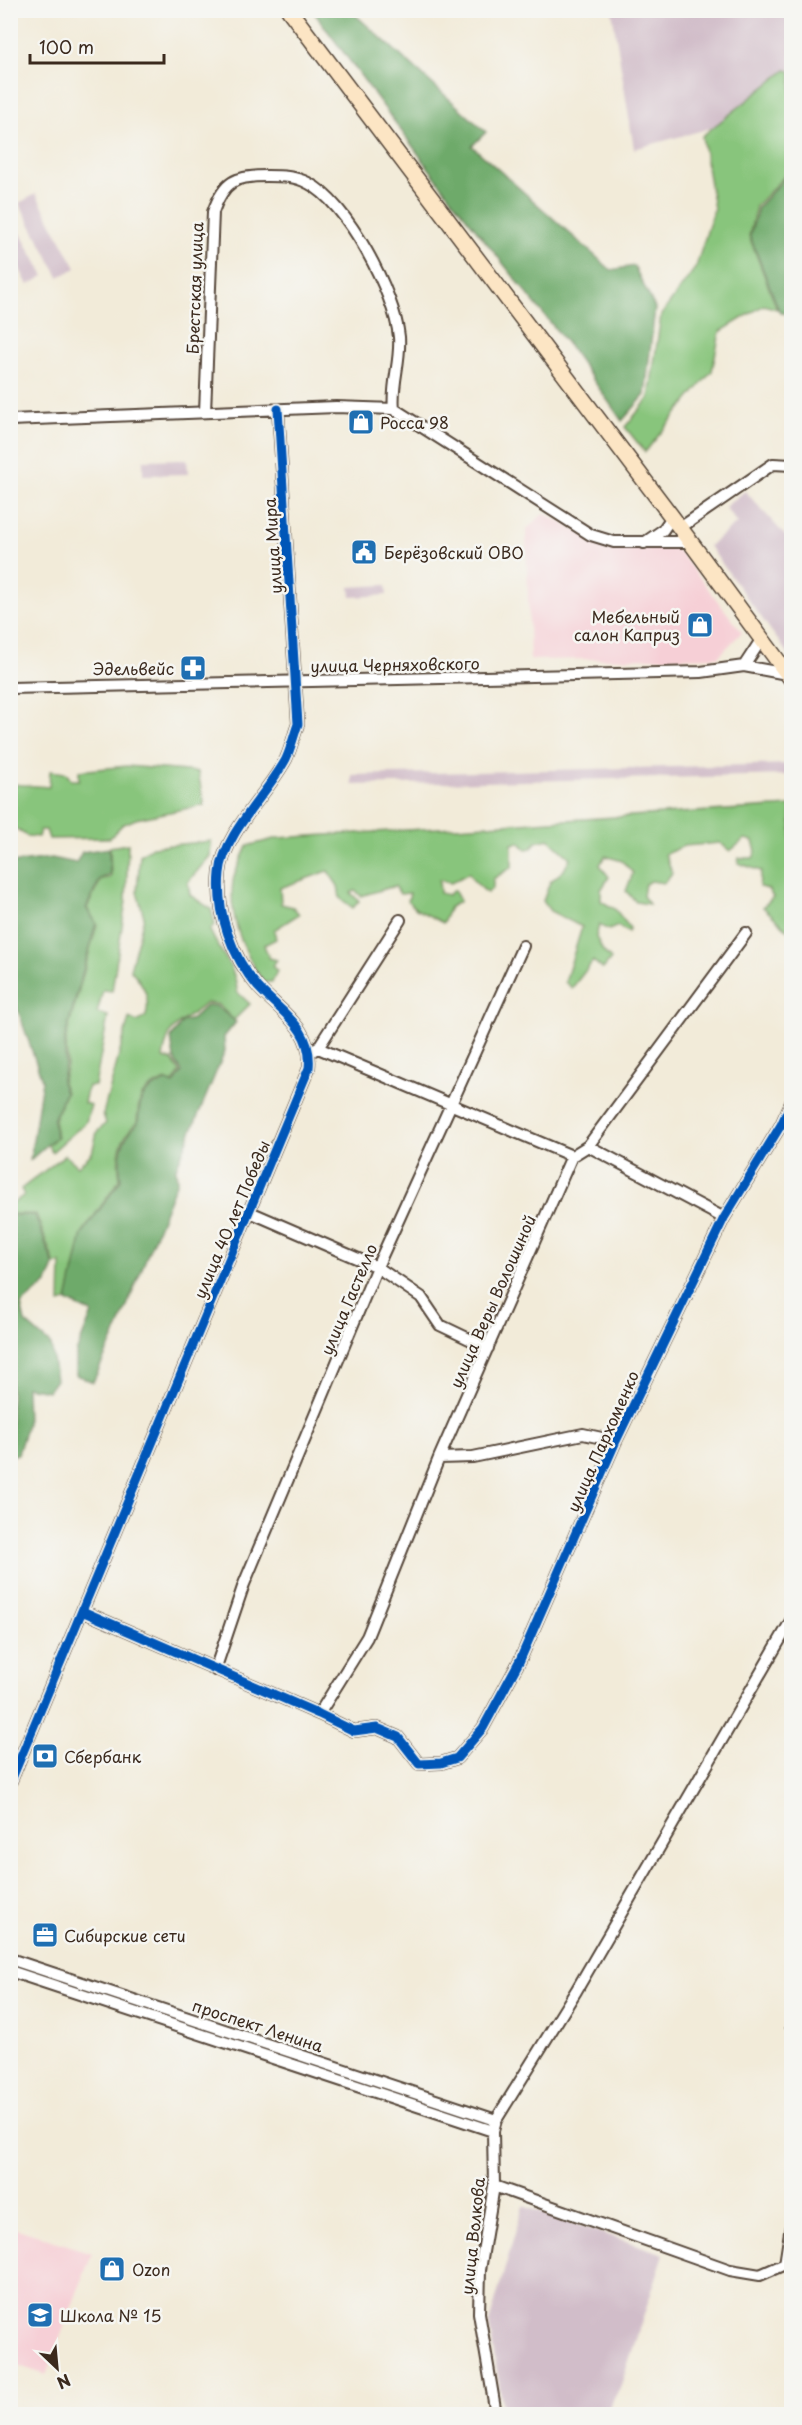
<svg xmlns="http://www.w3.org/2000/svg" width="802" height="2425" viewBox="0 0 802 2425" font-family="'Playpen Sans',sans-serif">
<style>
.built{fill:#f6cfd6}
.industrial{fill:#d1bdc9}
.green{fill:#88c57b;stroke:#62784c;stroke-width:1.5}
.forest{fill:#6eaa6b;stroke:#546a44;stroke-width:1.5}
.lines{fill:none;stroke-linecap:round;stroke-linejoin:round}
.minor-casing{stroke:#56473a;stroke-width:14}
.secondary-casing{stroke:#56473a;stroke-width:18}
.minor{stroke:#fff;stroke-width:10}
.secondary{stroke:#fce5c4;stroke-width:15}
.cycleway-casing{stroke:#f6f6f2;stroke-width:13}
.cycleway{stroke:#0057b8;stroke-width:9}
.labels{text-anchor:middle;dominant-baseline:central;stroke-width:5;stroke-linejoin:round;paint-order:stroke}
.street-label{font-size:16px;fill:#3b2a1e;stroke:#f6f6f2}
.poi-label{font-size:16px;fill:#3b2a1e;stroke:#f6f6f2;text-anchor:start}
</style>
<rect width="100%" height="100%" fill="#f6f6f2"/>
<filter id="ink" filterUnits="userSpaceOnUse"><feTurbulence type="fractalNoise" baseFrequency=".0167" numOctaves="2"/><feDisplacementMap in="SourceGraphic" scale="12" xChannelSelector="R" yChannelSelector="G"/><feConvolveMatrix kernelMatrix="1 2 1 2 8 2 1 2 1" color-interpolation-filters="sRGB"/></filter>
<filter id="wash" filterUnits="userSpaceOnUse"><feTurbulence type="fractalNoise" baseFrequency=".008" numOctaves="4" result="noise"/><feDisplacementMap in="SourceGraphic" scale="24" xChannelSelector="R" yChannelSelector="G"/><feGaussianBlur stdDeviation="1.35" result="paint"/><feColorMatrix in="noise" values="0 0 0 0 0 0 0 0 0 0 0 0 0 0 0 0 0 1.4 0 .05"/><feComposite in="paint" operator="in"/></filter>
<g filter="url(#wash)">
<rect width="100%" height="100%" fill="#f2ebd9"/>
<path class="built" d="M544,513L589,538L613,547L648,548L673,544L742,632L718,657L530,660L526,530Z
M11,2227L92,2253L46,2375L11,2363Z"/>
<path class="industrial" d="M612,11H791V106L634,149Z
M36,194L76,268L59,277L19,203Z
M10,214L44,276L28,285L11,252Z
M187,459L188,474L143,475V460Z
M745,491L791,542V658L709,546L737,523L725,507Z
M386,585L387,595L351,597L350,587Z
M792,764L791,775L352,785V775Z
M523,2206L664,2254L620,2388L605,2414H504L489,2323Z"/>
<path class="green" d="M786,70L791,71V169L756,206L749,236L777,309L764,305L720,332L712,371L645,452L625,427L649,398L661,315L696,267L714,209L702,136Z
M127,766L198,772L204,805L136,819L122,825L110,838L49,839L46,830H40L38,837L27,836L11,826V784L49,787L50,771L66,773L71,780H79V771Z
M791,806V933L763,907L773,897L768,889L759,887L761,871L738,863L739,858H753L756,851L753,841L745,839L730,851L720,843L684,846L665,854L672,873L664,883L651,881L645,884L643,896L649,904L636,902L626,891L633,873L622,861L605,856L600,865L609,877L601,890V901L615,909L630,928L628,932L618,926L609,930L599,925L596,937L603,951L611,959L603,969L593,961L572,988L565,982L582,927L550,911L543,901L550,882L564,870L570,858L549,839L536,842L532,848L526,849L519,842L512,844V867L493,879V888L487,893L473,880L469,873L451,883L439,880L440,893L448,895L454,890L460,901L450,907L443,923L416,909L408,901L410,893L400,894L395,886L361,896L355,891L351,893L359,901L353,908L340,898L338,886L328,871L280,888L281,904L293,907L299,914L274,930L276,939L264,945L269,958L277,960L272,966L277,971L272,982H263C244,952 228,918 233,881C235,869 243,857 247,846L278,838Z
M211,841L210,856L188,882L190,895L211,909L215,924L210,930C219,953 236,965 237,992L250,1004L234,1020L217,1004L206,1003C181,1026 169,1019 163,1058L172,1060L180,1072L173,1083L165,1080C140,1091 139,1095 137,1122C119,1139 116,1156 120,1179L82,1233L67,1301L60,1303L61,1263L55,1265L36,1214H11V1205L24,1195L21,1189L65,1155L78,1166L92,1153L97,1132L106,1123L103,1114L129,1018L137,1022L146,1016C151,996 143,984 130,969L144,917L137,892L140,855L152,847Z
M128,844L126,901L112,991L103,990L97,1013L108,1016L95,1086H88L84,1103L91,1105L86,1122L52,1152L48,1145L57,1137L54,1120L66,1092L62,1082L67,1066L66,1037L97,924L87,908L101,880L111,877L110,847Z"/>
<path class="forest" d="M313,11H351L486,132L472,146L611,270L634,266L655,308L645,395L622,421L573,351L450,197Z
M791,171V314L780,313L750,236L758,207Z
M109,848L110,875L100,879L86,908L96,923L65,1037V1066L61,1082L65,1092L53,1120L56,1137L30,1160L42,1080L11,990V863L52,858L76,863L82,852Z
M207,1005L216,1006L236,1022L224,1037L225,1051L176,1168L177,1181L119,1326L93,1382L76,1375V1353L92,1313L67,1301L82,1234L121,1180C118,1156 120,1140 138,1123C140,1096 141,1092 166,1081L174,1084L182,1072L174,1059L171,1038L182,1022L192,1019Z
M11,1215H35L54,1266L47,1283L21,1305L25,1322L51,1345L56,1380L48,1391L26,1387L27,1424L18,1454L11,1456Z"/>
</g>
<g filter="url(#ink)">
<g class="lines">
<defs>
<path id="minor" d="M205,412L213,212C224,181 235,176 267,176C281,176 295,176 308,183C347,202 395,294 399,337C401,361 391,385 394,409
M10,420L336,407L394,409L591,535L614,542H690
M680,528L773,464L792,465
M644,543L663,530L672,517
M744,666L787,674
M10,688L701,672L744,666L761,640
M318,1048L400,920
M310,1052L318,1048L572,1156
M588,1146L724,1218
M250,1212L377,1267L421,1297L440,1325L488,1348
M439,1458L473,1457L583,1434L616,1441
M82,1611L319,1714L354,1731L377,1728L398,1737L419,1764L441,1763L457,1758L483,1728L520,1660L616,1441L724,1218L781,1125L792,1101
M215,1670L244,1584L377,1267L523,946
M319,1714L367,1637L439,1458L572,1156L588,1146L746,933
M10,1783L309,1068C313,1029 282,1013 258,987C232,957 216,913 220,873C223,835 268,793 286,759C291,748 294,735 298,724L278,409
M10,1959L496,2120
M10,1971L493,2131
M791,2026H792
M494,2186L730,2270L760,2275L785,2264H792
M785,2264L792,2219
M496,2414L479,2313L480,2270L494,2186L493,2131L496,2120L576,1991L792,1619"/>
<path id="secondary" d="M289,10L672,517L792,680"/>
</defs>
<use href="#minor" class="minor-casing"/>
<use href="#secondary" class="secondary-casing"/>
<use href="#minor" class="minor"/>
<use href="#secondary" class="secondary"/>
<defs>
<path id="cycleway" d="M82,1611L319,1714L354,1731L377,1728L398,1737L419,1764L441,1763L457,1758L483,1728L520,1660L616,1441L724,1218L781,1125L792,1101
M10,1783L309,1068C313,1029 282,1013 258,987C232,957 216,913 220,873C223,835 268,793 286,759C291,748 294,735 298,724L278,409"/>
</defs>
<use href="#cycleway" class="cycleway-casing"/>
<use href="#cycleway" class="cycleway"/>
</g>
</g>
<defs>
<symbol id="shop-square" viewBox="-11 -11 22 22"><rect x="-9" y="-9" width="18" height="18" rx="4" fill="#1f6fb2" stroke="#f6f6f2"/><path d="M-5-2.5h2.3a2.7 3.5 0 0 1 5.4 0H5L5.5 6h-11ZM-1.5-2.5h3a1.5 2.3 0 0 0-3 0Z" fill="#fff"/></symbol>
<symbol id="civic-square" viewBox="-11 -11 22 22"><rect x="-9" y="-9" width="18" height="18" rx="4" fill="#1f6fb2" stroke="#f6f6f2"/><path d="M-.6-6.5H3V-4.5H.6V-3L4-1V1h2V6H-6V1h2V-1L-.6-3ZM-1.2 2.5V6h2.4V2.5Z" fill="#fff"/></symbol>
<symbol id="pharmacy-square" viewBox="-11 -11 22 22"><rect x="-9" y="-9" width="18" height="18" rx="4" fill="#1f6fb2" stroke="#f6f6f2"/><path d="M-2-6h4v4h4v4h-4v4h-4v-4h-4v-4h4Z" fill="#fff"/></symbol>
<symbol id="bank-square" viewBox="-11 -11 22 22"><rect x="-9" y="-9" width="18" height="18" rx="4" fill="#1f6fb2" stroke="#f6f6f2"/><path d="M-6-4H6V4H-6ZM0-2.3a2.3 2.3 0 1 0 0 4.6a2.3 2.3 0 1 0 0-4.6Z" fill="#fff"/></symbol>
<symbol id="office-square" viewBox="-11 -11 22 22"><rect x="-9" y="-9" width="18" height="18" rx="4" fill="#1f6fb2" stroke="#f6f6f2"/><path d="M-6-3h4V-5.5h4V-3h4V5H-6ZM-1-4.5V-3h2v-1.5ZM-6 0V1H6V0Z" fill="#fff"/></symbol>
<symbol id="school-square" viewBox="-11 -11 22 22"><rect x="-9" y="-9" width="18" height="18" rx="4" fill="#1f6fb2" stroke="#f6f6f2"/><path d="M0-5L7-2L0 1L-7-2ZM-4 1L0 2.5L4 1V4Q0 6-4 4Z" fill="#fff"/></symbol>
</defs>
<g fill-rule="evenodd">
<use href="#shop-square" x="346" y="407" width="30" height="30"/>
<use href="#civic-square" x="349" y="537" width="30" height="30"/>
<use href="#shop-square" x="685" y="610" width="30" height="30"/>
<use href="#pharmacy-square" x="178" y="653" width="30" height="30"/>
<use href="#bank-square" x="30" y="1741" width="30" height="30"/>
<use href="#office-square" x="30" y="1920" width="30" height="30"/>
<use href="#shop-square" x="97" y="2254" width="30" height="30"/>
<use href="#school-square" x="25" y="2300" width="30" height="30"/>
</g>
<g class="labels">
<g class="street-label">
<text transform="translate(194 288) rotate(-88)">Брестская улица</text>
<text transform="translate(272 546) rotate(-94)">улица Мира</text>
<text transform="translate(395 664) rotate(-1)">улица Черняховского</text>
<text transform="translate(231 1219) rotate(-67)">улица 40 лет Победы</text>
<text transform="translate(348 1299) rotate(-67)">улица Гастелло</text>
<text transform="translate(492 1301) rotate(-66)">улица Веры Волошиной</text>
<text transform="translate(602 1441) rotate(-66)">улица Пархоменко</text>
<text transform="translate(258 2025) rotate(18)">проспект Ленина</text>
<text transform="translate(472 2236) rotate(-84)">улица Волкова</text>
</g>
<g class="poi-label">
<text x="380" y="422">Росса 98</text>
<text x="384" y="552">Берёзовский ОВО</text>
<text x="680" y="616" text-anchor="end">Мебельный<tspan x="680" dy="18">салон Каприз</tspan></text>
<text x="174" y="668" text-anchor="end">Эдельвейс</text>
<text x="64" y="1756">Сбербанк</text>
<text x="64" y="1935">Сибирские сети</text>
<text x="132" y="2269">Ozon</text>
<text x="60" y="2315">Школа № 15</text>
</g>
</g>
<rect width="802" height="2425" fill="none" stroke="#f6f6f2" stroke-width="36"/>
<g transform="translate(57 2368) rotate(154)" stroke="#f6f6f2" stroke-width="4.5" paint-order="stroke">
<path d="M0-4.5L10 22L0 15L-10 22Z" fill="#3b2a1e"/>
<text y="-9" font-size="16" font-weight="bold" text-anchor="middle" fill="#3b2a1e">N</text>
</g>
<path d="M30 54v9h134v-9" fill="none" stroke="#3b2a1e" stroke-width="3"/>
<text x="39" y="54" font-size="18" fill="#3b2a1e" stroke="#f6f6f2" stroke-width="4.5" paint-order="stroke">100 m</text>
</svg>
